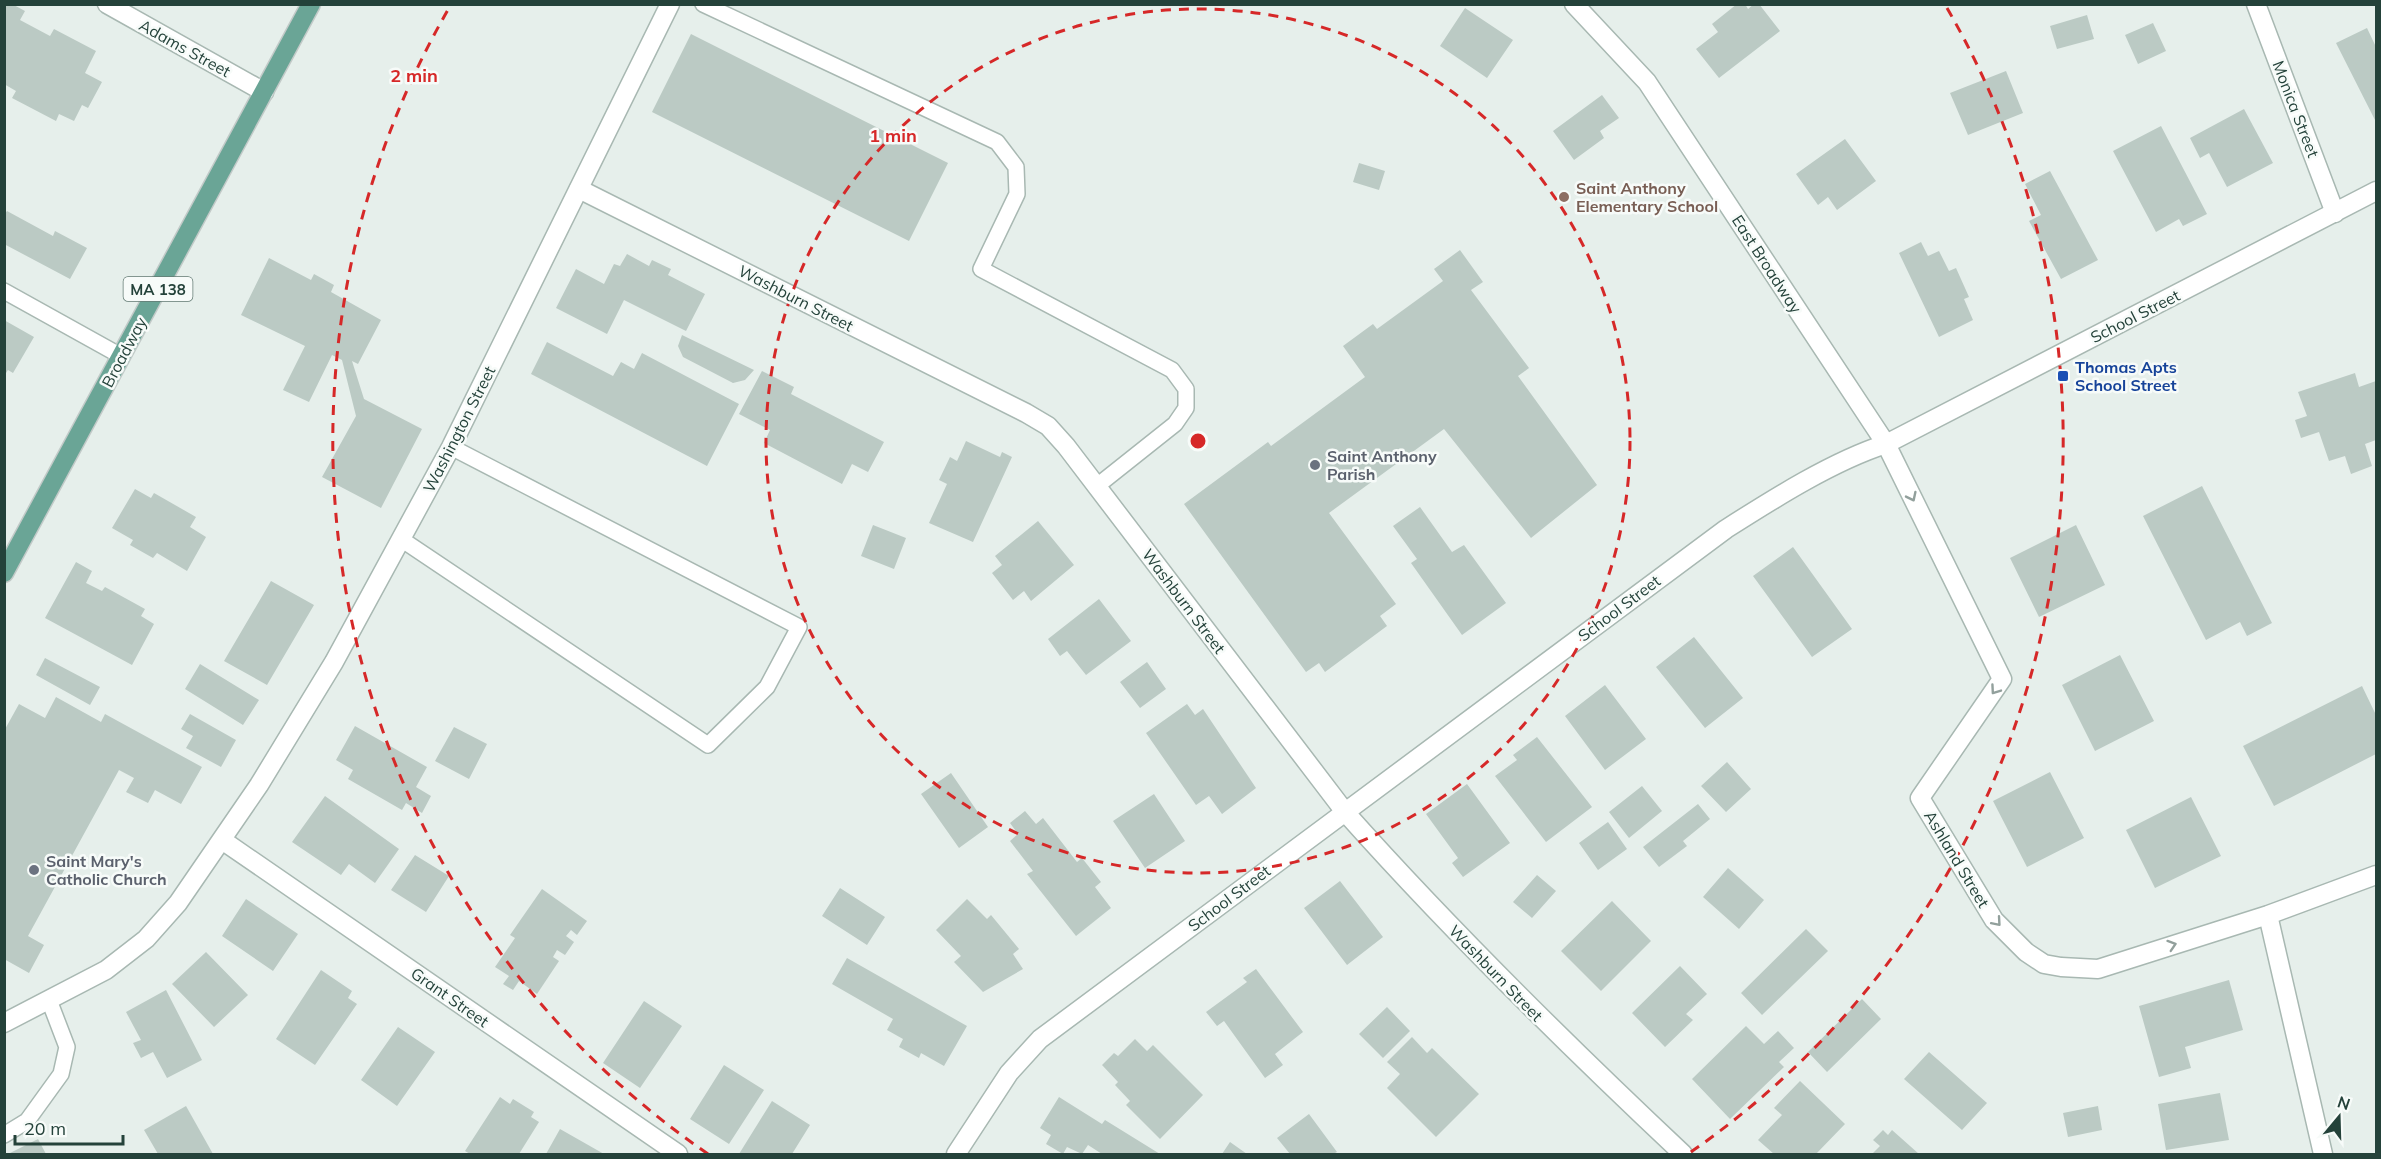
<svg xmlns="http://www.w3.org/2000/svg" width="2381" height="1159" viewBox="0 0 2381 1159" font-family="Mulish,sans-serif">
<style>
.building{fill:#bbcac4}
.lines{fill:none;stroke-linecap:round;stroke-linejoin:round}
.service-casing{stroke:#a8b8b2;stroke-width:18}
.minor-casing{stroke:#a8b8b2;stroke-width:21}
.tertiary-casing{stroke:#a8b8b2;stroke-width:21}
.primary-casing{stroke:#c2cac8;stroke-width:21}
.service{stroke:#fff;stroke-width:15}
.minor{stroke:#fff;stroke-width:18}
.tertiary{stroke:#fff;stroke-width:18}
.primary{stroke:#6aa596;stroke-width:18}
.oneway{stroke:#92a09c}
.ring{fill:none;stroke:#d62828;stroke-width:3;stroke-dasharray:10 8}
.education-dot{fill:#8d6e63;stroke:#f7fbf9;stroke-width:2}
.transit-dot{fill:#1a4fb4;stroke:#f7fbf9;stroke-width:2}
.worship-dot{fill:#6b7280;stroke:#f7fbf9;stroke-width:2}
.labels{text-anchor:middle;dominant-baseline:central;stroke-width:5;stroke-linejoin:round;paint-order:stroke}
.shield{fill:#f7fbf9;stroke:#637a73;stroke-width:1.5}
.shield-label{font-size:15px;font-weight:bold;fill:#24423a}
.street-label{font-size:16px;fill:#24423a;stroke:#f7fbf9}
.education-label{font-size:16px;font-weight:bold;fill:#785e54;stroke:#f7fbf9;text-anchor:start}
.transit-label{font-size:16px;font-weight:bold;fill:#164399;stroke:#f7fbf9;text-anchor:start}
.worship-label{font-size:16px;font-weight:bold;fill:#5b616d;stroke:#f7fbf9;text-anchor:start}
.centre{fill:#d62828;stroke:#f7fbf9;stroke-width:3}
.ring-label{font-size:18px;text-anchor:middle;font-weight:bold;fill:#d62828;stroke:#f7fbf9;stroke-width:5;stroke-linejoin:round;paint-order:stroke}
</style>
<rect width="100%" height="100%" fill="#e6efeb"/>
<path class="building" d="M4,4H12L25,11L20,20L50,36L54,29L96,51L85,73L102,82L88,108L82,105L74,121L59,114L56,121L12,98L16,91L4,84Z
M1737,4H1745L1748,9L1754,4H1759L1780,31L1719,78L1696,49L1718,32L1712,24Z
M1465,8L1513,40L1487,78L1440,46Z
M2087,15L2094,39L2057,49L2050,26Z
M2153,23L2166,51L2138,64L2125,35Z
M2367,28L2376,47V122L2336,43Z
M691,34L948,163L909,241L652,112Z
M2006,71L2023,113L1968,135L1950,93Z
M1602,95L1619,118L1600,131L1604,138L1574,160L1553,131Z
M2244,109L2273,163L2227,187L2209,153L2200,158L2190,138Z
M2161,126L2207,214L2183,226L2179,219L2156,232L2113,151Z
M1845,139L1876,181L1837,210L1828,197L1818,205L1796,174Z
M1359,163L1385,171L1379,190L1353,182Z
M2050,171L2098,260L2061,279L2029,221L2041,215L2025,184Z
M7,211L53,236L55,231L87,248L70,279L4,244V215Z
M1921,242L1928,256L1939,251L1949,271L1956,268L1969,297L1964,299L1973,320L1939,337L1899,253Z
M1460,250L1483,282L1471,290L1529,368L1518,376L1597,485L1531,538L1444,429L1329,513L1396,604L1380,616L1387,626L1325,672L1319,663L1306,672L1184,504L1268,442L1271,446L1365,377L1343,346L1373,324L1377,329L1443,281L1434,269Z
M627,254L649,266L652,260L671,269L668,275L705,294L686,331L624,300L607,334L556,308L576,269L604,284L614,264L620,266Z
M269,258L311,280L314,274L334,285L331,292L381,320L358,364L352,361L364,399L422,429L381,508L322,477L356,416L342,360L332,355L309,402L283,390L305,346L241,315Z
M4,320L34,337L13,373L8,370L4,376Z
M682,335L754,370L745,380L733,383L683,357L678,346Z
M547,342L613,376L621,362L634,369L642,353L739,404L707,466L531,374Z
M762,371L794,387L791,394L884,442L868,472L852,464L842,484L764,443L770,430L739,414Z
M2355,373L2359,387L2376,381V440L2365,444L2372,466L2351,474L2345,456L2329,461L2319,432L2301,438L2295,420L2307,416L2298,392Z
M966,441L1000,457L1002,452L1012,457L973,542L929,523L947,484L939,480L950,457L957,461Z
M2202,486L2272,623L2247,636L2240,622L2206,640L2143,516Z
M135,489L151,498L154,493L196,517L190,527L206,537L187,571L157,553L153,558L130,545L133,540L112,528Z
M1420,507L1452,552L1464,545L1506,603L1462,635L1411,563L1417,559L1393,526Z
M1038,521L1074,565L1031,601L1024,591L1013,600L992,573L1002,565L995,556Z
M873,525L906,538L894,569L861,556Z
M2076,525L2105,585L2039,617L2010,558Z
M1793,547L1852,629L1812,657L1753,576Z
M76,562L92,571L86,583L102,591L105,587L145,609L141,616L154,624L132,665L45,618Z
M271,581L314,605L267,685L224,661Z
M1099,599L1131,641L1086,675L1067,651L1060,656L1048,639Z
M1694,637L1743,698L1705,728L1656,667Z
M2120,655L2154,721L2095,751L2062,685Z
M45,658L100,687L90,705L36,675Z
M1147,662L1166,689L1140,708L1120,682Z
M200,664L259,700L243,725L185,689Z
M1605,685L1646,739L1605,770L1565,716Z
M2362,686L2376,715V754L2274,806L2243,746Z
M56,697L101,722L105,714L202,767L181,804L155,790L148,803L126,792L134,778L119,770L28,936L44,945L29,973L4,959V731L19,704L45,718Z
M1187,704L1195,715L1203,709L1256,788L1222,814L1209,796L1196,805L1146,733Z
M190,714L236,740L221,767L186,748L193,736L181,729Z
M355,726L427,767L416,787L431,796L422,813L406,803L402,810L348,779L353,770L336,760Z
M454,727L487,744L469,779L435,761Z
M1537,737L1592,807L1546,842L1495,776L1517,760L1513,755Z
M1727,762L1751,789L1726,812L1701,786Z
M2050,772L2084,838L2027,867L1993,801Z
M951,773L988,827L959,848L921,794Z
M1467,784L1510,843L1463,877L1452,863L1458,858L1426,814Z
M1642,786L1662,811L1629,838L1609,812Z
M1154,794L1185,841L1145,868L1113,821Z
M325,796L399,849L375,883L349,864L341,875L292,842Z
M2191,797L2221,856L2155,888L2126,830Z
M1698,804L1710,819L1683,841L1687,846L1659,867L1643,847Z
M1025,811L1036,824L1043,818L1077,862L1082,858L1101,882L1095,887L1111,908L1076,936L1027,874L1033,871L1010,841L1018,834L1010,823Z
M1608,822L1627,849L1598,870L1579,843Z
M415,855L449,876L426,912L391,890Z
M1728,868L1764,900L1739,929L1703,897Z
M1537,875L1556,891L1532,918L1513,902Z
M1340,881L1383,937L1347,965L1304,908Z
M840,888L885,917L867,945L822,916Z
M542,889L587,921L577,935L571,930L566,936L574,942L565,955L557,950L553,957L559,961L537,994L519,981L513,990L503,984L509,976L495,967L515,938L510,935Z
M246,899L298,934L273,971L222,936Z
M967,899L987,919L991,915L1019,949L1013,954L1023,969L983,992L954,962L961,956L936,930Z
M1612,901L1651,941L1601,991L1561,951Z
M1806,929L1828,951L1762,1015L1741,993Z
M206,952L248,995L214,1027L172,984Z
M847,958L967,1026L944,1066L921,1053L919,1058L899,1047L903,1039L887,1030L893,1019L832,984Z
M1680,966L1707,994L1686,1014L1693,1020L1665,1047L1632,1013Z
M1256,969L1303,1032L1275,1054L1283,1065L1265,1078L1224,1021L1217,1026L1206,1012L1247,982L1243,978Z
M321,970L352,991L348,998L357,1004L315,1065L276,1039Z
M2229,980L2243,1030L2185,1047L2191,1068L2159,1077L2139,1006Z
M166,990L202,1060L167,1078L153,1052L141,1058L133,1043L141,1040L126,1012Z
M1862,999L1881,1019L1827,1072L1808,1052Z
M644,1001L682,1026L640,1088L603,1063Z
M1387,1007L1410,1031L1383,1058L1359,1034Z
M1746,1026L1764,1044L1778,1031L1794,1048L1779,1062L1784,1067L1730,1119L1692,1079Z
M398,1027L435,1052L397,1106L361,1080Z
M1412,1037L1427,1053L1432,1048L1479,1094L1436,1137L1387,1088L1400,1074L1387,1062Z
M1135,1039L1147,1051L1153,1045L1203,1095L1160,1139L1126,1105L1130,1101L1115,1085L1118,1082L1102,1065L1114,1053L1118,1056Z
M1929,1052L1987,1103L1962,1130L1904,1079Z
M724,1065L764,1090L729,1144L690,1119Z
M1800,1081L1845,1124L1816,1154H1774L1758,1140L1782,1115L1774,1108Z
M2220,1093L2229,1140L2166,1150L2158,1104Z
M500,1097L510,1104L513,1099L534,1112L531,1117L539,1122L519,1154H470L465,1151Z
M1059,1097L1102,1124L1105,1120L1160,1154H1102L1088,1145L1082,1154L1067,1147L1063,1154L1046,1144L1051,1135L1040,1128Z
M772,1101L810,1125L792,1154H739Z
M186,1106L213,1154H158L144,1130Z
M2098,1106L2102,1130L2068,1137L2063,1113Z
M1309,1114L1337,1152L1333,1154H1290L1277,1138Z
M560,1129L604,1154H546Z
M1883,1130L1888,1135L1892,1130L1919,1154H1872L1880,1146L1873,1140Z
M38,1139L46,1154H8Z
M1230,1142L1247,1154H1222Z"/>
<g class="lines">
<defs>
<path id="service" d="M703,4L997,142L1016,167L1017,194L981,269L1172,370L1186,389V408L1175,424L1097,486
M4,291L121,356
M401,539L708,745L767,687L799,627L451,447
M4,1135L27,1121L61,1074L67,1047L49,1000"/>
<path id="minor" d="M107,4L264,92
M1574,4L1647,82L1886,444L2002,679L1920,798L1994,920L2026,952L2044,964L2061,967L2098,969L2268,915L2376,875
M2256,4L2335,213
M579,189L1026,413L1048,426L1066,446L1345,812C1452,932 1566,1044 1683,1154
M222,840L678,1154
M2268,915L2323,1154"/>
<path id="tertiary" d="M4,1023L106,970L146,939L178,903L259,785L334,662L451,447L670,4
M956,1154L1009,1073L1040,1039L1726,529C1773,499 1833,461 1886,444L2376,191"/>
<path id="primary" d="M4,573L311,4"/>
</defs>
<use href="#service" class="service-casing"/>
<use href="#minor" class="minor-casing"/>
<use href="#tertiary" class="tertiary-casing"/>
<use href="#primary" class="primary-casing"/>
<use href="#service" class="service"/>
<use href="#minor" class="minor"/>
<use href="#tertiary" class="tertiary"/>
<use href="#primary" class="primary"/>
</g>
<defs><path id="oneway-chevron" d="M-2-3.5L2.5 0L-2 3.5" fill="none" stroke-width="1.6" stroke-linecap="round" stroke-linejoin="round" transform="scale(1.5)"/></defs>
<g class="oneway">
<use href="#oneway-chevron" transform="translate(1912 497) rotate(64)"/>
<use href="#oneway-chevron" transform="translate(1995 690) rotate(125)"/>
<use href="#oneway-chevron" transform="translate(1997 922) rotate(49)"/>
<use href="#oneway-chevron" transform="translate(2172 945) rotate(-18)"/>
</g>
<g class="ring">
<circle cx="1198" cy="441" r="432"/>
<path d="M708 1154A865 865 0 0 1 449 8M1947 8A865 865 0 0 1 1688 1154"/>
</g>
<circle class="education-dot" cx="1564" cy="197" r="6"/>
<rect class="transit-dot" x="2057" y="370" width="12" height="12" rx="3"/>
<g class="worship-dot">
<circle cx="1315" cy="465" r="6"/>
<circle cx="34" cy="870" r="6"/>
</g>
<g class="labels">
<rect class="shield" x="123.5" y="277" width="69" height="24" rx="4.5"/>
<g class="shield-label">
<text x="158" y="289">MA 138</text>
</g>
<g class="street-label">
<text transform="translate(185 48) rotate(29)">Adams Street</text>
<text transform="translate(2296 109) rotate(69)">Monica Street</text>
<text transform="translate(1767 264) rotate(57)">East Broadway</text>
<text transform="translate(796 298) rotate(27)">Washburn Street</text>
<text transform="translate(2135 316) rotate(-27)">School Street</text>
<text transform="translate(124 352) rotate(-62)">Broadway</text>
<text transform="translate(459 429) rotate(-63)">Washington Street</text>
<text transform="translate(1184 601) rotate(53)">Washburn Street</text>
<text transform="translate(1619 608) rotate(-37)">School Street</text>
<text transform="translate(1957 859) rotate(59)">Ashland Street</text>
<text transform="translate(1229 898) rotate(-37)">School Street</text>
<text transform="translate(1496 973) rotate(46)">Washburn Street</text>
<text transform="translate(450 997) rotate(35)">Grant Street</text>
</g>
<g class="education-label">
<text x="1576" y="188">Saint Anthony<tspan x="1576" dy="18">Elementary School</tspan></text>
</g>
<g class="transit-label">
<text x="2075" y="367">Thomas Apts<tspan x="2075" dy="18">School Street</tspan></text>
</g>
<g class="worship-label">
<text x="1327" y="456">Saint Anthony<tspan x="1327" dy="18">Parish</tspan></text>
<text x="46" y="861">Saint Mary's<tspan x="46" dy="18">Catholic Church</tspan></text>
</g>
</g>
<circle cx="1198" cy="441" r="9" class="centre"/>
<g class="ring-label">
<text x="414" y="82">2 min</text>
<text x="893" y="142">1 min</text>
</g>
<rect width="2381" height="1159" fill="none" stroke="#24423a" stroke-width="12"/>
<g transform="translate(2339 1117) rotate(19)" stroke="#f7fbf9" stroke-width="4.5" paint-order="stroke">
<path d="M0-4.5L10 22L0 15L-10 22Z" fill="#24423a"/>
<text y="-9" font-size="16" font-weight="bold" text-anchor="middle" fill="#24423a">N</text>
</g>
<path d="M15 1135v9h108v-9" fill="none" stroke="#24423a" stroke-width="3"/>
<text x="24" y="1135" font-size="18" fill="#24423a" stroke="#f7fbf9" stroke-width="4.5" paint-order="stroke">20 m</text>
</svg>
